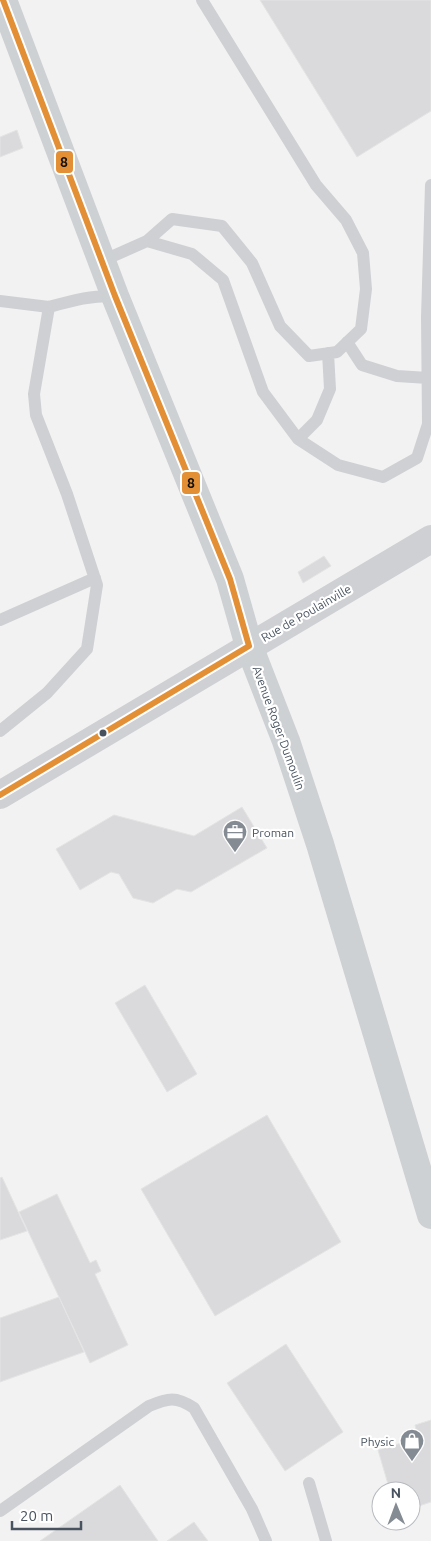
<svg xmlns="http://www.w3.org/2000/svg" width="431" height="1541" viewBox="0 0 431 1541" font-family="Ubuntu,sans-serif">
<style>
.building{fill:#dadadc;stroke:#e4e4e5}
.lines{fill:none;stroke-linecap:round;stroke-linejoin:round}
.service{stroke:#ced0d3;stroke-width:12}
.tertiary{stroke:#ced0d3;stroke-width:28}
.secondary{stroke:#ced1d3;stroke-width:28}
.bus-1-casing{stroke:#fff;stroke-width:10}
.bus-1{stroke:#e38f35;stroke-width:6}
.bus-dot{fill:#49535f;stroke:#fff;stroke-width:2}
.labels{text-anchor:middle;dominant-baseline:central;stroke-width:4.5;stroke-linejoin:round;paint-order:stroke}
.street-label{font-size:12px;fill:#49535f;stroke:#fff}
.poi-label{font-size:12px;fill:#49535f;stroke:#fff;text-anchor:start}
.line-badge{stroke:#fff;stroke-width:2}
.pale-badge-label{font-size:14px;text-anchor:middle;font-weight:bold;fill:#111}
</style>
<rect width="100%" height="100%" fill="#f3f2f2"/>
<path class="building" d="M260,0H431V111L357,157Z
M17,130L23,148L0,157V137Z
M324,556L331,566L303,583L298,572Z
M242,807L267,848L191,892L177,889L153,903L133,898L119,874L111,872L80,890L56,849L114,815L194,836Z
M145,985L197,1074L167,1092L115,1003Z
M267,1115L341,1242L215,1316L141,1189Z
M2,1177L27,1231L0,1240V1178Z
M57,1194L90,1263L96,1260L101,1271L95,1274L128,1345L90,1363L19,1212Z
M59,1297L84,1352L0,1382V1318Z
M286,1344L343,1432L285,1471L227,1383Z
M431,1420V1502L416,1507L414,1499L411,1500V1491H390L378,1450L418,1438L415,1425Z
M120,1485L158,1541H40Z
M194,1522L208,1541H167Z"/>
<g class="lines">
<path class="service" d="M147,241L192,254L223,280L263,392L298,439L338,465L383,477L417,458L428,424L427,317L431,185
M102,261L147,241L172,219L222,226L252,263L280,326L309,356L337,352L361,329L366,289L363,253L346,220L316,185L202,0
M0,301L49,307
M347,342L362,365L397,376L428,378
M298,439L317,420L330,389L328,353
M0,620L95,578
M0,731L47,693L87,649L97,585L67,494L36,415L34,394L49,307C71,301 92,295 115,296
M309,1483L326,1541
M0,1511L149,1406C168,1398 176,1396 194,1408L252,1509L266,1541"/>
<path class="tertiary" d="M0,795L431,539"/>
<path class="secondary" d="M3,0L115,296L230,579L249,646L286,741L320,844L431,1215"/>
<defs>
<path id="bus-1" d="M3,0L115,296L230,579L249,646
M0,795L249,646"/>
</defs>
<use href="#bus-1" class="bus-1-casing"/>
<use href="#bus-1" class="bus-1"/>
</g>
<defs>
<symbol id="office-pin" viewBox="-11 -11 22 30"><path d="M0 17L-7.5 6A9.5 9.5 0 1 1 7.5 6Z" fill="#848b92" stroke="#fff"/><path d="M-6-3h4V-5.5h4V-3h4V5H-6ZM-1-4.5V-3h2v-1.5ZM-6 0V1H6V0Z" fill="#fff"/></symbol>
<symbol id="shop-pin" viewBox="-11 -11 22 30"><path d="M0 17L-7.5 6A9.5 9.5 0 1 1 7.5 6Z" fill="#848b92" stroke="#fff"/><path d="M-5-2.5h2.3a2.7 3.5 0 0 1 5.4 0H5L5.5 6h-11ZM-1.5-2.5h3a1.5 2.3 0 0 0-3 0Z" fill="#fff"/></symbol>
</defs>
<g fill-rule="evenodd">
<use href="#office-pin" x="221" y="818" width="28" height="38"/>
<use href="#shop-pin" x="398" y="1427" width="28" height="38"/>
</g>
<circle class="bus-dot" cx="103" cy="733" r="4.5"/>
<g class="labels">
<g class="street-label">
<text transform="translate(306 613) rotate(-30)">Rue de Poulainville</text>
<text transform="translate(279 728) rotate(70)">Avenue Roger Dumoulin</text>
</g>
<g class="poi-label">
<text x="252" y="832">Proman</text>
<text x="394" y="1441" text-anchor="end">Physic</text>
</g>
</g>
<g class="line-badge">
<rect x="55" y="150" width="19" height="24" rx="5" fill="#e38f35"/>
<rect x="181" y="471" width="20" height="24" rx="5" fill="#e38f35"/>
</g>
<g class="pale-badge-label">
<text x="64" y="167">8</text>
<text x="191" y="488">8</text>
</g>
<g transform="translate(396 1506) rotate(359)"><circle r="24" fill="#ffffff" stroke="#b6babf"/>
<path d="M0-4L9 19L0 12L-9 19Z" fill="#848b92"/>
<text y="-8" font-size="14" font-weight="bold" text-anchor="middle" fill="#49535f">N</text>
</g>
<path d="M12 1521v8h69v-8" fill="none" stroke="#49535f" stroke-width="2.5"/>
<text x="20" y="1521" font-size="15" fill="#49535f" stroke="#ffffff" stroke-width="4" paint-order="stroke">20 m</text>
</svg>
